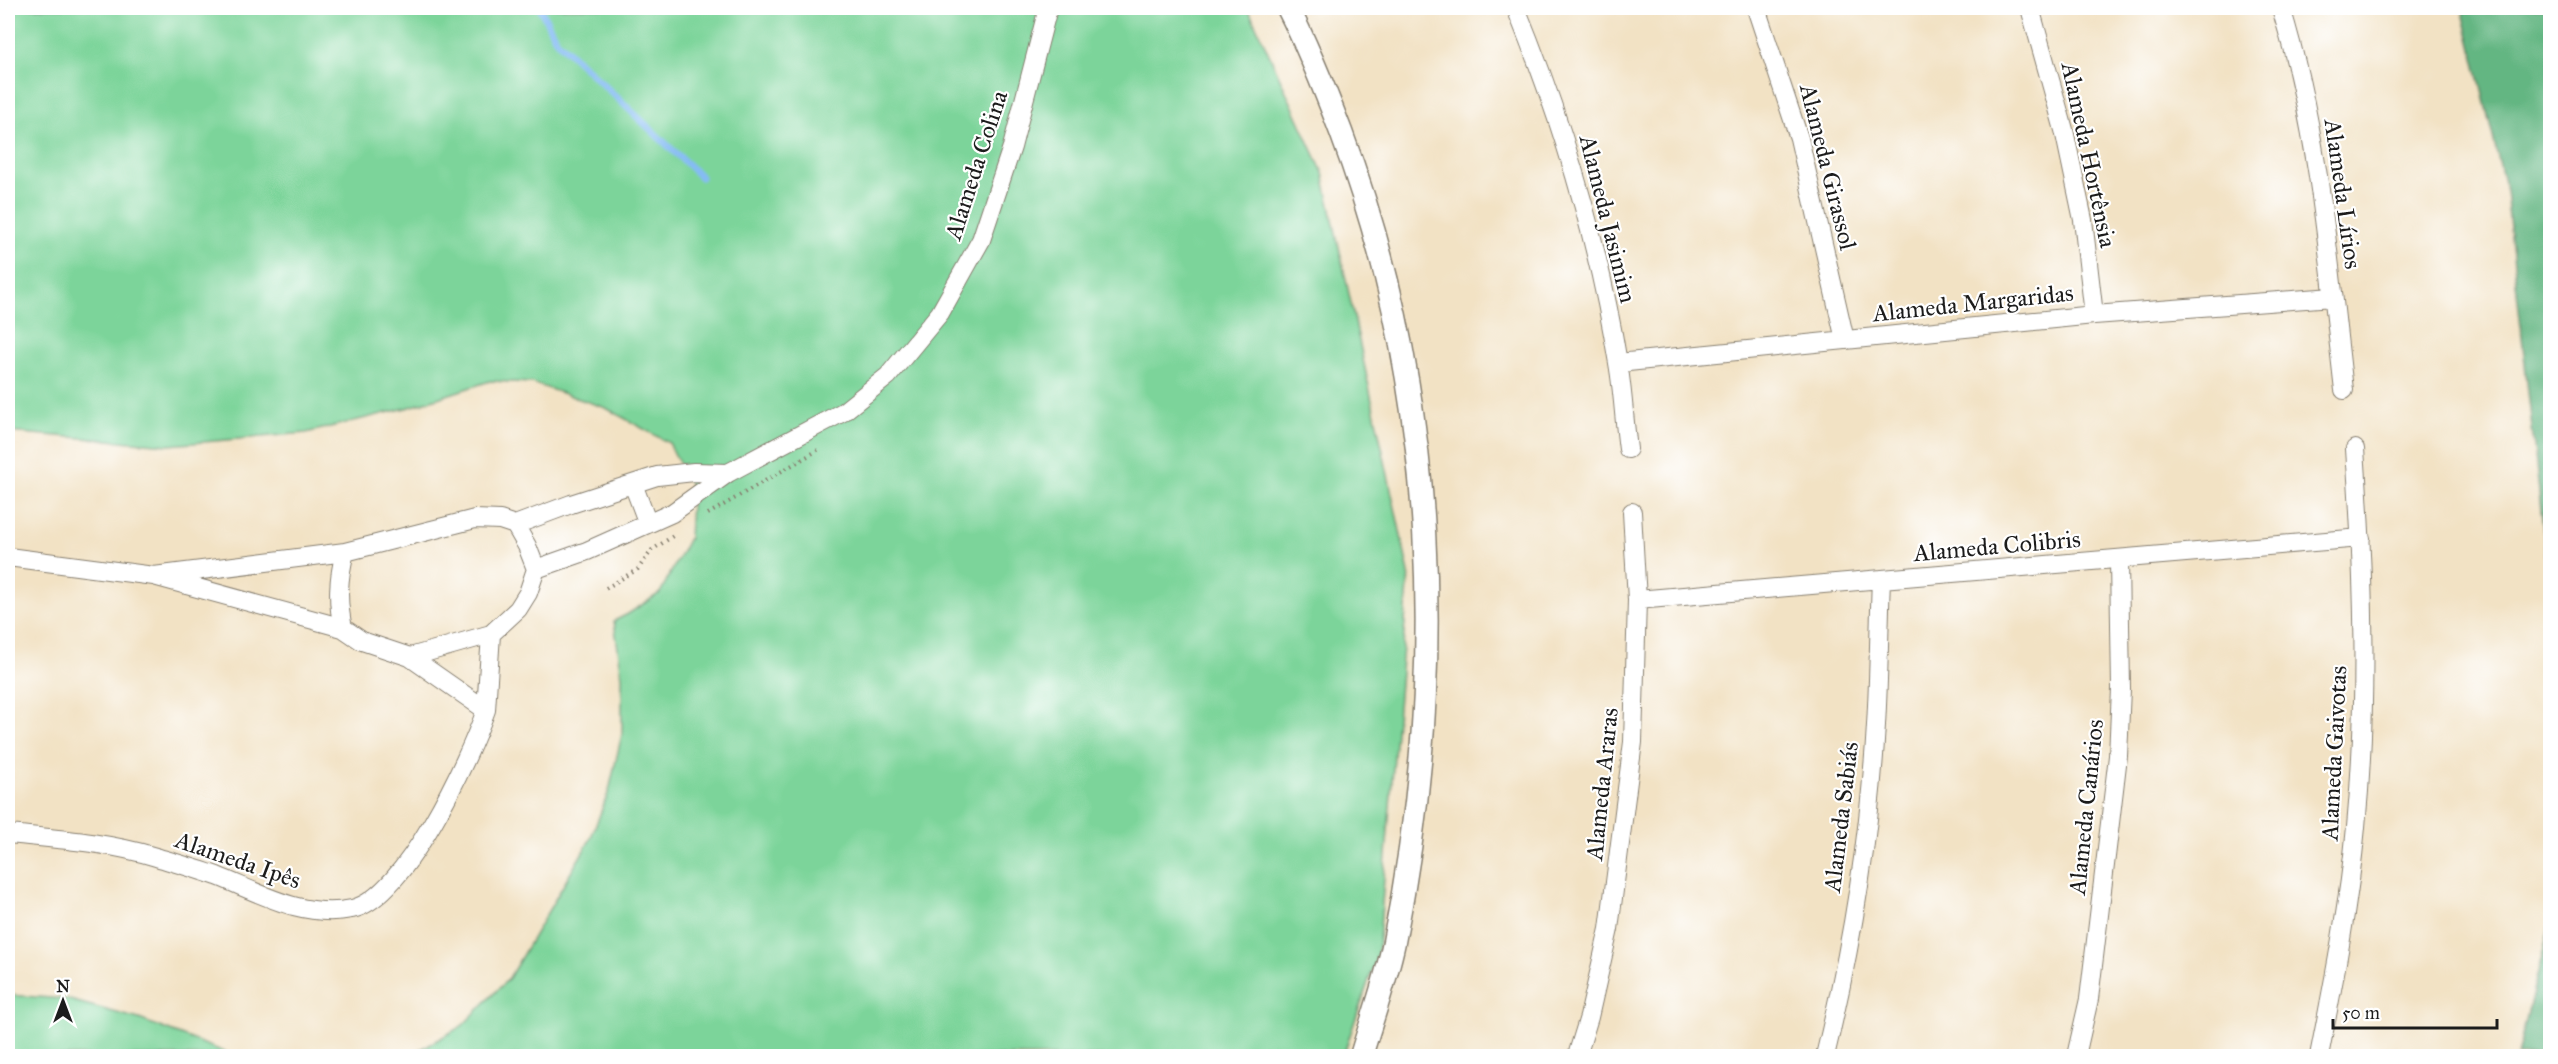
<svg xmlns="http://www.w3.org/2000/svg" width="2558" height="1064" viewBox="0 0 2558 1064" font-family="'IM FELL Great Primer',serif">
<style>
.green{fill:#7bd49a;stroke:#4c785b;stroke-width:1.5}
.forest{fill:#64b682;stroke:#40694f;stroke-width:1.5}
.lines{fill:none;stroke-linecap:round;stroke-linejoin:round}
.stream{stroke:#85bbf4;stroke-width:7}
.minor-casing{stroke:#877f70;stroke-width:20}
.tertiary-casing{stroke:#877f70;stroke-width:25}
.path{stroke:#877f70;stroke-width:4;stroke-dasharray:1.5 4.5;stroke-linecap:butt}
.minor{stroke:#fff;stroke-width:18}
.tertiary{stroke:#fff;stroke-width:22}
.labels{text-anchor:middle;dominant-baseline:central;stroke-width:4.5;stroke-linejoin:round;paint-order:stroke}
.street-label{font-size:24px;fill:#1c1c1c;stroke:#fff}
</style>
<rect width="100%" height="100%" fill="#fff"/>
<filter id="ink" filterUnits="userSpaceOnUse"><feTurbulence type="fractalNoise" baseFrequency=".0167" numOctaves="2"/><feDisplacementMap in="SourceGraphic" scale="12" xChannelSelector="R" yChannelSelector="G"/><feConvolveMatrix kernelMatrix="1 2 1 2 8 2 1 2 1" color-interpolation-filters="sRGB"/></filter>
<filter id="wash" filterUnits="userSpaceOnUse"><feTurbulence type="fractalNoise" baseFrequency=".008" numOctaves="4" result="noise"/><feDisplacementMap in="SourceGraphic" scale="24" xChannelSelector="R" yChannelSelector="G"/><feGaussianBlur stdDeviation="1.35" result="paint"/><feColorMatrix in="noise" values="0 0 0 0 0 0 0 0 0 0 0 0 0 0 0 0 0 1.4 0 .05"/><feComposite in="paint" operator="in"/></filter>
<g filter="url(#wash)">
<rect width="100%" height="100%" fill="#f2e2c4"/>
<path class="green" d="M8,8H1248L1323,173L1409,573L1378,953L1343,1056H409L462,1026L509,978L590,840L609,791L622,734V677L614,621L628,614L660,593L689,538L692,488L669,443L606,408L532,383L490,381L410,407L306,433L169,445L8,432Z
M8,995L66,999L139,1019L235,1056H8Z"/>
<path class="forest" d="M2462,8H2550V592L2506,191Z
M2550,924V1056H2517Z"/>
<g class="lines">
<path class="stream" d="M540,8L556,40L701,177"/>
</g>
</g>
<g filter="url(#ink)">
<g class="lines">
<defs>
<path id="minor" d="M1516,8C1562,121 1598,241 1618,363C1623,391 1624,420 1628,449
M1756,8L1799,138L1845,340
M2030,8L2064,130L2083,220L2094,315
M2281,8C2319,132 2329,261 2344,390
M1618,363L2094,315L2333,297
M633,484L648,524
M345,552L154,576L343,628L362,641L410,657L491,634L518,609L528,593L536,569L527,546L515,525
M8,557L154,576
M536,569L587,551L672,513L728,473L843,412L888,376L940,313L981,240L1012,147L1048,8
M1637,600L2361,538
M343,628C337,601 338,579 345,552L475,519L500,520L515,525L571,504L657,476L694,472L728,473
M410,657L486,710L491,634
M8,834C58,839 107,842 156,857C176,863 197,869 217,876C260,893 303,919 352,909C405,898 469,758 486,710
M1577,1056L1589,1017L1609,929L1633,742L1637,600L1632,512
M1825,1056C1851,949 1870,836 1876,725C1879,676 1879,628 1881,579
M2076,1056L2089,999L2118,756L2121,689L2119,560
M2319,1056C2334,981 2349,903 2356,827C2368,701 2364,575 2355,449"/>
<path id="tertiary" d="M1288,8C1308,47 1325,90 1341,132C1438,391 1448,672 1394,942C1386,980 1372,1019 1361,1056"/>
</defs>
<use href="#minor" class="minor-casing"/>
<use href="#tertiary" class="tertiary-casing"/>
<path class="path" d="M708,514L818,450
M606,588L638,569L652,550L676,534"/>
<use href="#minor" class="minor"/>
<use href="#tertiary" class="tertiary"/>
</g>
</g>
<g class="labels">
<g class="street-label">
<text transform="translate(2089 155) rotate(78)">Alameda Hortênsia</text>
<text transform="translate(976 165) rotate(-72)">Alameda Colina</text>
<text transform="translate(1828 167) rotate(76)">Alameda Girassol</text>
<text transform="translate(2343 194) rotate(82)">Alameda Lírios</text>
<text transform="translate(1608 219) rotate(76)">Alameda Jasimim</text>
<text transform="translate(1973 303) rotate(-6)">Alameda Margaridas</text>
<text transform="translate(1997 546) rotate(-5)">Alameda Colibris</text>
<text transform="translate(2334 753) rotate(-87)">Alameda Gaivotas</text>
<text transform="translate(1602 784) rotate(-84)">Alameda Araras</text>
<text transform="translate(2086 807) rotate(-84)">Alameda Canários</text>
<text transform="translate(1841 817) rotate(-83)">Alameda Sabiás</text>
<text transform="translate(238 860) rotate(19)">Alameda Ipês</text>
</g>
</g>
<rect width="2558" height="1064" fill="none" stroke="#fff" stroke-width="30"/>
<g transform="translate(63 1001)" stroke="#ffffff" stroke-width="4.5" paint-order="stroke">
<path d="M0-4.5L10 22L0 15L-10 22Z" fill="#1c1c1c"/>
<text y="-9" font-size="16" font-weight="bold" text-anchor="middle" fill="#1c1c1c">N</text>
</g>
<path d="M2333 1019v9h164v-9" fill="none" stroke="#1c1c1c" stroke-width="3"/>
<text x="2342" y="1019" font-size="18" fill="#1c1c1c" stroke="#ffffff" stroke-width="4.5" paint-order="stroke">50 m</text>
</svg>
